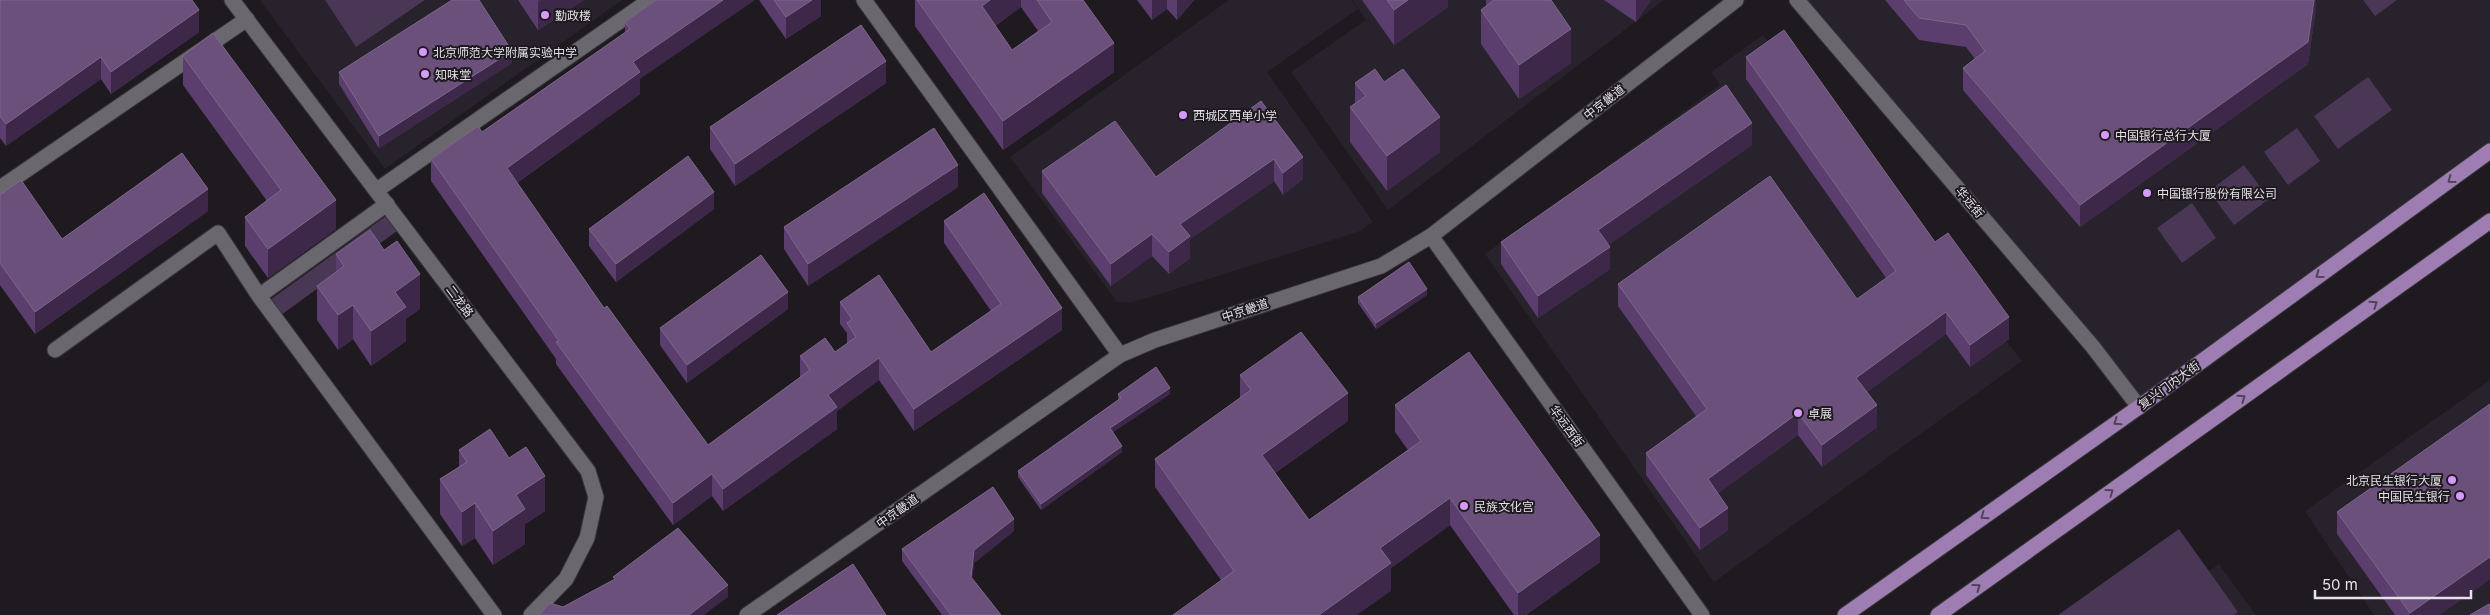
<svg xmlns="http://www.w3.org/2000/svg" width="2490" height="615" viewBox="0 0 2490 615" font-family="Inter,'Noto Sans SC',sans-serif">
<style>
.built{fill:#28222c}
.green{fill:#4a3756}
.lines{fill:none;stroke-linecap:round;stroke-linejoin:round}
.minor-casing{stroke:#38363a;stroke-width:17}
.tertiary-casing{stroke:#38363a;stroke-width:17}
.trunk-casing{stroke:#38363a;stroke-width:17}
.minor{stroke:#6b676e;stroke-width:15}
.tertiary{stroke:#6b676e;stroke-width:15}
.trunk{stroke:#9e7eb2;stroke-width:15}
.wall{fill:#5b3e6d;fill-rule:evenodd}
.shaded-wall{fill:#3d2849}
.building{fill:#6a507a;stroke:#7d678b}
.oneway{stroke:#51425a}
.poi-dot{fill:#d69bfa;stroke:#1e1a20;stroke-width:2}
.labels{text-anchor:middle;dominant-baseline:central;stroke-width:4;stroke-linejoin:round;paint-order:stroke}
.poi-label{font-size:12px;fill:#e4e2e6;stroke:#1e1a20;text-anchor:start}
.street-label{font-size:12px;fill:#e4e2e6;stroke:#1e1a20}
</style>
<rect width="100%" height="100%" fill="#1e1a20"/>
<path class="built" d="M260,0H622L385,169Z
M1229,0H1351L1358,9L1267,72L1373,222L1358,232L1157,295L1132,302H1117L1010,157Z
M1352,0H1664L1388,210L1291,72L1366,20Z
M1797,0H2490V156L2139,407Z
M1763,35L2022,361L1714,582L1485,254L1720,85L1711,72Z
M2490,380V615H2374L2305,511Z
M2219,564L2256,615H2148Z"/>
<path class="green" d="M325,0H425L356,47Z
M2363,0H2397L2375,16Z
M2368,77L2392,110L2338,149L2314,116Z
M2297,128L2320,161L2288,185L2264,152Z
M2244,165L2269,199L2234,225L2209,191Z
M2192,203L2216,238L2182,263L2157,228Z
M386,216L397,231L281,315L270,300Z
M2179,529L2238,612L2234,615H2058Z"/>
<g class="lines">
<defs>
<path id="minor" d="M232,0L588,471L596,497L587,538L566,579L531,615
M864,0L1120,355
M0,188L247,19
M377,190L650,0
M1431,236L1702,615
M259,296L387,204
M55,350L218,233L259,296L494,615"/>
<path id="tertiary" d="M1797,0L2093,347L2139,407
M747,615L1120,355L1155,340L1381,266L1431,236L1736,0"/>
<path id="trunk" d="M1845,615L2139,407L2490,151
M1938,615L2490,221"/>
</defs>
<use href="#minor" class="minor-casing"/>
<use href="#tertiary" class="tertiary-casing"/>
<use href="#trunk" class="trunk-casing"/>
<use href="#minor" class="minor"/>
<use href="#tertiary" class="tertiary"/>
<use href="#trunk" class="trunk"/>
</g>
<path class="wall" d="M0,0L199,32L111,94L101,79L6,146L0,138Z
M518,0H584L538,30Z
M656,0L640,79V94L517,183L604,308L708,445L800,377V356L835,352L847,344V333L840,324V302L931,352L991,311L944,243V221L1062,330L914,431L879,380L837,411V429L723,511L712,496L673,525L556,364V359L431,181V159L482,132L625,33V22Z
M759,0H821V16L786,39Z
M915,0H1083L1114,72L1003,150L915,26ZM1021,7L1038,31L1012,50L995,26Z
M1137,0H1194L1177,20L1167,9L1152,20Z
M1362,0H1448V7L1394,45Z
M1486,0H1551L1571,63L1519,99L1481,44V10L1486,6Z
M1604,0H1651L1636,22Z
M1885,0H2316V7L2308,64L2080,227L1963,90V68L1975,59L1966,47L1919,40Z
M183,56L336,229L268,278L245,246V217L267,201L183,85Z
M1746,57L1935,242L2009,339L1970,367L1946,334L1867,392L1877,427L1822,467L1798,435L1718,493L1728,530L1700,550L1646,475V453L1696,416L1618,306V284L1857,299L1886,278L1746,79Z
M512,63L379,148L339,84V72Z
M1384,82L1440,152L1387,191L1350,142V107L1355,103V83Z
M886,83L735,186L710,149V127Z
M1261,101L1303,179L1283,195L1274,181L1190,239V258L1169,274L1152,256L1111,286L1042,193V171L1156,177Z
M1752,145L1608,245L1610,269L1538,318L1501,264V242Z
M958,187L808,286L784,249V227Z
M0,195L62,239L208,211L35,334L0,285Z
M714,209L616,282L589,246V229Z
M336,254L420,309L406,319V341L371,366L353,339L338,350L317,320V286L336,272Z
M1427,295L1376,329L1358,303V297Z
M788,309L687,383L660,345V328Z
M1240,375L1348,421L1275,473L1309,520L1408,450L1395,432V405L1600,562L1526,615H1514L1450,525L1391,568V591L1221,580L1155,487V459L1240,398Z
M1118,394H1170L1113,432L1122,452L1041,510L1018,477V471L1118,400Z
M459,450L509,458L545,511L525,524V544L493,565L475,538L462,546L440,514V479L459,467Z
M2337,512L2490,579L2439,615H2395L2337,534Z
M1014,531L974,563L972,578L1001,615H942L902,561V549Z"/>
<path class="shaded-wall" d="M540,0H584L538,30V1Z
M723,0H755L640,79V94L507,190V168L633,62Z
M812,0H821V16L786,39V17Z
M990,0H1021V7L982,35V6Z
M1152,0H1167V9L1152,20Z
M1177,0H1194L1177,20Z
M1408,0H1448V7L1394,45V10Z
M1636,0H1651L1636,22Z
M2314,0H2316V7L2308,64L2080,227V205Z
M199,10V32L111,94V72Z
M1571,29V63L1519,99V65Z
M1114,43V72L1003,150V121Z
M512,51V63L379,148V136Z
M101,57V79L6,146V124Z
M886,61V83L735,186V164Z
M1440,117V152L1387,191V156Z
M1752,123V145L1598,252V230Z
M1303,157V179L1283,195V173Z
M1274,159V181L1190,239V258L1169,274V252L1180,224Z
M958,165V187L808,286V264Z
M208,189V211L35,334V312Z
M714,192V209L616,282V264Z
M336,200V229L268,278V249Z
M1152,234V256L1111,286V264Z
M1610,247V269L1538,318V296Z
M420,274V309L406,319V341L371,366V331L395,292Z
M1427,289V295L1376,329V323Z
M788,292V309L687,383V365Z
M353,305V339L338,350V315Z
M1062,308V330L914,431V409Z
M1946,312V334L1856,400V378Z
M2009,317V339L1970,367V345Z
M879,358V380L837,411V429L723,511V489L828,395Z
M1170,388V394L1110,434V428Z
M1348,393V421L1262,482V455Z
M1877,405V427L1822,467V445Z
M1798,413V435L1708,501V479Z
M1122,446V452L1041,510V504Z
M712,474V496L673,525V503Z
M545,476V511L525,524V544L493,565V531L516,495Z
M1450,498V525L1391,568V591L1357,615H1319L1380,548Z
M475,503V538L462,546V512Z
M1728,508V530L1700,550V528Z
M1014,519V531L974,563L971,589V577L974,550Z
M1600,535V562L1526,615H1518V593Z
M2490,557V579L2439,615H2410V613Z
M728,585V597L704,615H689Z"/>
<path class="building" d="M0,0H192L199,10L111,72L101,57L6,124L0,116Z
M452,0H479L512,51L379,136L339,72Z
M656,0H723L633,62L640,72L507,168L604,308L607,306L708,445L810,370L800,356L825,338L835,352L856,337L847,323L852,319L840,302L879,275L931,352L1001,304L944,221L984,193L1062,308L914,409L879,358L828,395L837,407L723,489L712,474L673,503L556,342L559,341L431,159L478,126L482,132L630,29L625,22Z
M774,0H812L786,17Z
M917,0H990L982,6L1012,50L1052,22L1037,0H1083L1114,43L1003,121Z
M1387,0H1408L1394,10Z
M1494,0H1551L1571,29L1519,65L1481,10Z
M1904,0H2314L2308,42L2080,205L1963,68L1985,51L1966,25L1919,18Z
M861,25L886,61L735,164L710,127Z
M1784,30L1935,242L1948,233L2009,317L1970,345L1946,312L1856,378L1877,405L1822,445L1798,413L1708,479L1728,508L1700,528L1646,453L1707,409L1618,284L1770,176L1857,299L1896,271L1746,57Z
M213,33L336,200L268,249L245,217L281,190L183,56Z
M1375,69L1384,82L1403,69L1440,117L1387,156L1350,107L1366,96L1355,83Z
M1726,85L1752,123L1598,230L1610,247L1538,296L1501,242Z
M1261,101L1303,157L1283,173L1274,159L1180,224L1190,236L1169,252L1152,234L1111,264L1042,171L1115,121L1156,177Z
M934,128L958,165L808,264L784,227Z
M182,153L208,189L35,312L0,263V195L21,180L62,239Z
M688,156L714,192L616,264L589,229Z
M370,230L384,250L397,241L420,274L395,292L406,307L371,331L353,305L338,315L317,286L344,266L336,254Z
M761,255L788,292L687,365L660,328Z
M1409,262L1427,289L1376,323L1358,297Z
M1301,332L1348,393L1262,455L1309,520L1421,441L1395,405L1469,352L1600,535L1518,593L1450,498L1380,548L1391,563L1319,615H1173L1234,571L1155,459L1251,390L1240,375Z
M1156,367L1170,388L1110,428L1122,446L1041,504L1018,471L1121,398L1118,394Z
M2490,404V557L2410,613L2337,512Z
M490,429L509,458L526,447L545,476L516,495L525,509L493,531L475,503L462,512L440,479L467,462L459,450Z
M993,487L1014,519L974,550L971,577L1001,615H951L902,549Z
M678,528L728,585L689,615H539L550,603L563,607L615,579L613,577Z
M853,564L886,615H777Z
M2489,604L2490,605V615H2470Z"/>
<defs><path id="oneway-chevron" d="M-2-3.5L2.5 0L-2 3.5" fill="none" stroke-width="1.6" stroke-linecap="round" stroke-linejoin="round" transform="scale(1.25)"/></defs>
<g class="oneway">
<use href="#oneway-chevron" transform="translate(2451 180) rotate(144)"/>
<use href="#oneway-chevron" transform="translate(2319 275) rotate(144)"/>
<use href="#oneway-chevron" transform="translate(2374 304) rotate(-35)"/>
<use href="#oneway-chevron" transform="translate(2242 398) rotate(-35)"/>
<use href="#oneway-chevron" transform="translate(2117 422) rotate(145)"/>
<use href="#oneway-chevron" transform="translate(2110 492) rotate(-36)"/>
<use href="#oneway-chevron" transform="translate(1984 516) rotate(145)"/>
<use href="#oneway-chevron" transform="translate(1977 587) rotate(-36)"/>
</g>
<g class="poi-dot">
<circle cx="545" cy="15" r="5"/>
<circle cx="423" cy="52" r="5"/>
<circle cx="425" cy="74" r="5"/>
<circle cx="1183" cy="115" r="5"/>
<circle cx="2105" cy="135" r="5"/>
<circle cx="2147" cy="193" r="5"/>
<circle cx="1798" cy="413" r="5"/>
<circle cx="2452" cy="480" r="5"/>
<circle cx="2460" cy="496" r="5"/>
<circle cx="1464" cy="506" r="5"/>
</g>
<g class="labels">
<g class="poi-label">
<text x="555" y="15">勤政楼</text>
<text x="433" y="52">北京师范大学附属实验中学</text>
<text x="435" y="74">知味堂</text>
<text x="1193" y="115">西城区西单小学</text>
<text x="2115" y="135">中国银行总行大厦</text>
<text x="2157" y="193">中国银行股份有限公司</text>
<text x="1808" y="413">卓展</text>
<text x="2442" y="480" text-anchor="end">北京民生银行大厦</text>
<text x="2450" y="496" text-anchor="end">中国民生银行</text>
<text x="1474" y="506">民族文化宫</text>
</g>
<g class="street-label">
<text transform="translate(1604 102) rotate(-38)">中京畿道</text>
<text transform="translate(1970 202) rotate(50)">华远街</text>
<text transform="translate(460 301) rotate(53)">二龙路</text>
<text transform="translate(1245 310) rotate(-18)">中京畿道</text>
<text transform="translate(2169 385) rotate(-36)">复兴门内大街</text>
<text transform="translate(1567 426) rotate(54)">华远西街</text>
<text transform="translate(897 511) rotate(-35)">中京畿道</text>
</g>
</g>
<path d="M2315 590v8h156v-8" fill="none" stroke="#e4e2e6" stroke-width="2.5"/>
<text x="2322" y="590" font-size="15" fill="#e4e2e6" stroke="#1e1a20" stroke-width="4" paint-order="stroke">50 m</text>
</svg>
